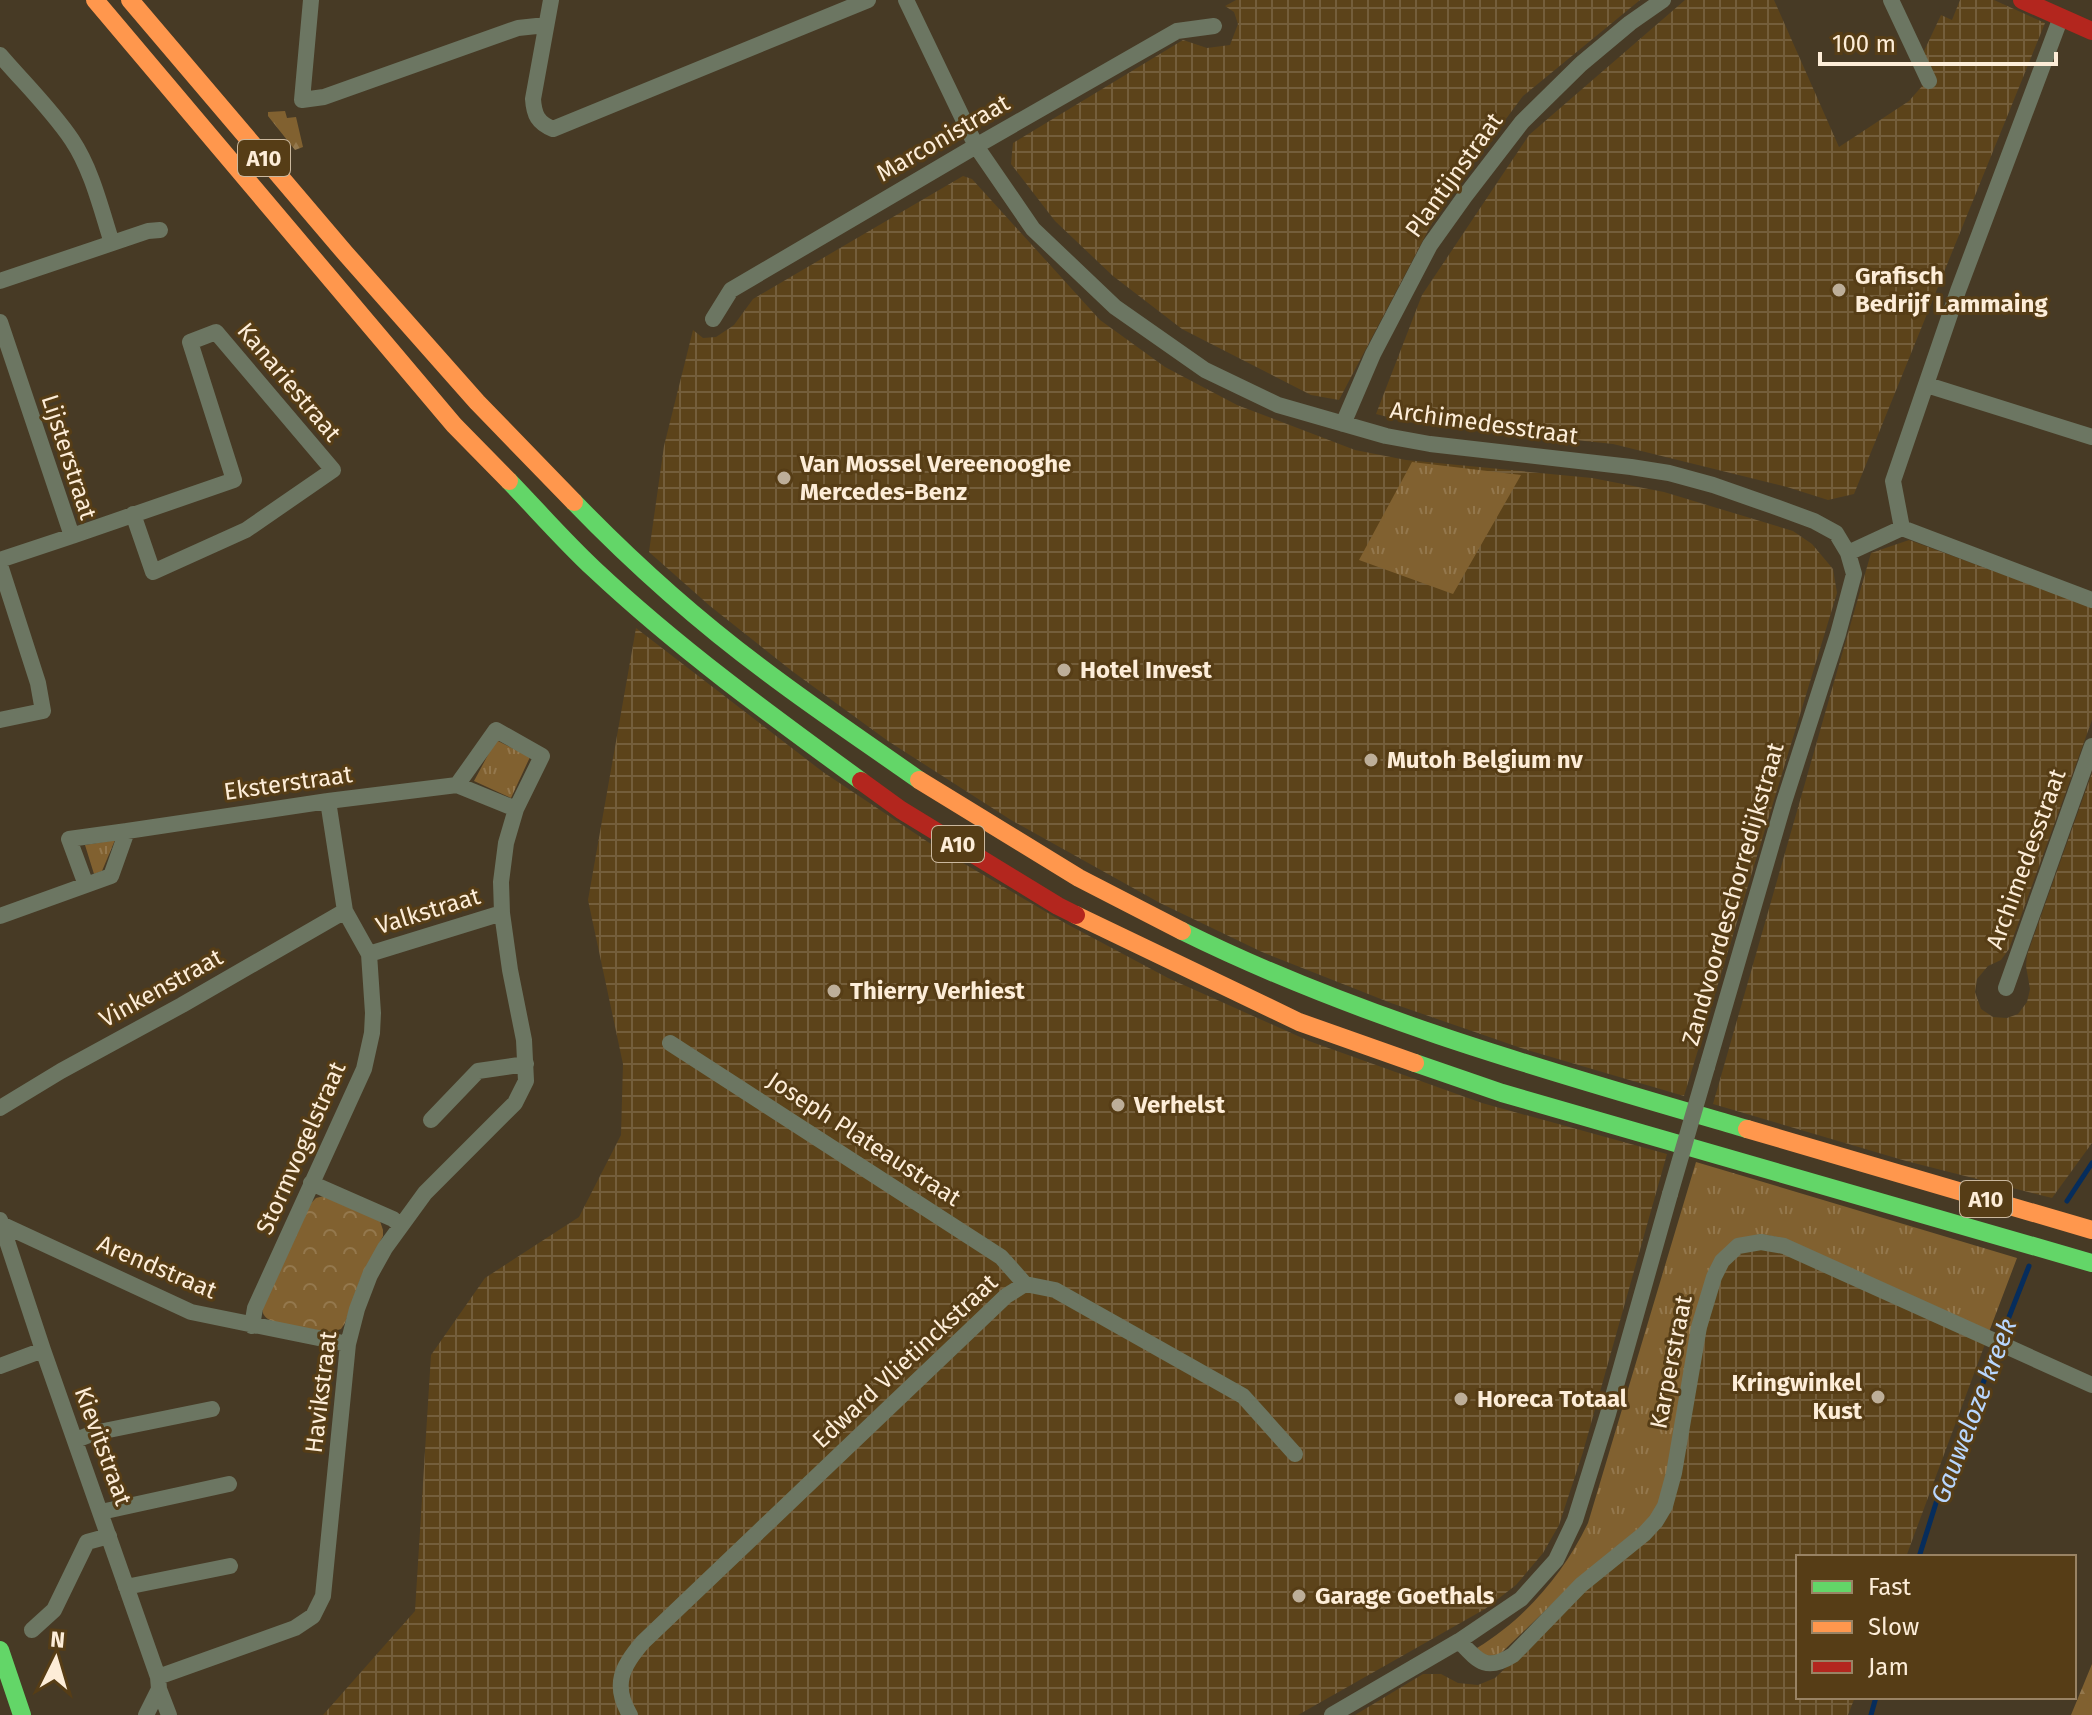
<svg xmlns="http://www.w3.org/2000/svg" width="2092" height="1715" viewBox="0 0 2092 1715" font-family="'Fira Sans',sans-serif">
<style>
.industrial{fill:url(#industrial-grid)}
.grass{fill:url(#grass-tufts)}
.forest{fill:url(#forest-firs)}
.park{fill:url(#park-crowns)}
.lines{fill:none;stroke-linecap:round;stroke-linejoin:round}
.stream{stroke:#062d5c;stroke-width:5}
.street{stroke:#6c7662;stroke-width:16}
.fast{stroke:#63d668;stroke-width:18}
.slow{stroke:#ff974d;stroke-width:18}
.jam{stroke:#b3261e;stroke-width:18}
.street-bridge{stroke:#6c7662;stroke-width:16}
.poi-dot{fill:#bdae99;stroke:#563d16;stroke-width:3}
.labels{text-anchor:middle;dominant-baseline:central;stroke-width:6;stroke-linejoin:round;paint-order:stroke}
.shield{fill:#563d16;stroke:#cbb89e;stroke-width:2}
.shield-label{font-size:22px;font-weight:bold;fill:#fdedd8}
.street-label{font-size:24px;fill:#fdedd8;stroke:#563d16}
.poi-label{font-size:24px;font-weight:bold;fill:#fdedd8;stroke:#563d16;text-anchor:start}
.water-label{font-size:26px;font-style:italic;fill:#b8d6fe;stroke:#563d16}
</style>
<defs>
<pattern id="industrial-grid" width="8" height="8" patternUnits="userSpaceOnUse" patternTransform="scale(2)"><rect width="8" height="8" fill="#5c431a"/><path d="M0 4h8M4 0v8" fill="none" stroke="#745e3b"/></pattern>
<pattern id="grass-tufts" width="24" height="20" patternUnits="userSpaceOnUse" patternTransform="scale(2)"><rect width="24" height="20" fill="#816130"/><path d="M3 7l-1-3M5 7V3M7 7l1-3M15 17l-1-3M17 17v-4M19 17l1-3" fill="none" stroke="#94784d"/></pattern>
<pattern id="forest-firs" width="22" height="20" patternUnits="userSpaceOnUse" patternTransform="scale(2)"><rect width="22" height="20" fill="#816130"/><path d="M5 1l3.5 6h-7zM16 11l3.5 6h-7z" fill="#94784d"/></pattern>
<pattern id="park-crowns" width="20" height="18" patternUnits="userSpaceOnUse" patternTransform="scale(2)"><rect width="20" height="18" fill="#816130"/><path d="M2 6a3 3 0 1 1 6 0M12 15a3 3 0 1 1 6 0" fill="none" stroke="#94784d"/></pattern>
</defs>
<rect width="100%" height="100%" fill="#473a25"/>
<path class="industrial" d="M1236,0H1640L1523,96L1441,206L1339,400L1311,395L1182,329L1113,276L1055,221L1011,164L1013,143L1183,40L1207,48L1230,45L1238,24L1234,12L1225,6Z
M1685,0H1774L1839,147L1909,101L1923,85L1924,51L1941,15L1952,20L1960,0H1994L2045,23L1854,494L1828,500L1787,487L1613,444L1407,422L1376,414L1422,295L1529,135Z
M963,176L972,179L1100,320L1165,367L1237,405L1355,450L1406,460L1592,478L1664,492L1793,531L1812,544L1833,569L1837,593L1684,1096L1521,1048L1391,1003L1262,952L1160,903L1011,820L888,741L792,671L710,606L649,552L664,446L693,330L703,338L716,337L734,325L753,299Z
M1909,540L2092,607V720L2009,949L2001,960L1988,966L1977,979L1975,992L1981,1009L1993,1017L2007,1018L2018,1014L2027,1002L2030,989L2026,966L2027,955L2092,773V1143L2052,1198L1906,1161L1713,1104L1871,553Z
M636,628L823,772L934,846L1065,923L1168,978L1309,1041L1482,1103L1667,1154L1583,1452L1559,1525L1543,1553L1516,1585L1485,1609L1298,1715H323L415,1611L431,1355L485,1278L579,1217L621,1135L623,1064L588,900Z
M1760,1247L1783,1251L1985,1344L1906,1557H1798V1697H1855L1848,1715H1355L1423,1674H1441L1458,1683L1478,1685L1495,1678L1601,1576L1703,1336L1719,1280L1727,1265L1742,1251Z"/>
<path class="grass" d="M1412,462L1521,475L1453,594L1359,560Z
M496,740L530,757L511,798L474,781Z
M115,840L102,871L94,874L85,845Z
M1696,1162L2017,1258L1989,1332L1782,1239C1758,1231 1750,1236 1729,1245L1661,1499L1650,1519L1575,1582L1499,1655L1483,1656L1477,1648C1525,1619 1564,1573 1588,1523Z"/>
<path class="forest" d="M285,111L287,118L296,117L303,147L295,150L268,116V112Z
M2092,1664V1715H2071Z"/>
<path class="park" d="M324,1196L380,1221L383,1230V1236L360,1280L345,1323L341,1329L331,1332C318,1330 277,1325 268,1319C263,1315 263,1314 262,1308L311,1203L316,1198Z"/>
<g class="lines">
<path class="stream" d="M2067,1201L2092,1163
M1919,1557L1936,1503L2029,1266
M1871,1715L1876,1697"/>
<path class="street" d="M311,0L302,100L324,97L518,28L546,25
M551,0L533,99C534,115 538,123 553,129L868,0
M906,0L976,146L1033,229L1115,307L1205,370L1278,405L1386,436L1430,444L1631,467L1669,473L1713,485L1773,506L1814,521L1836,533L1848,553L1854,574L1838,634L1784,802L1707,1067
M1891,0L1929,81
M0,55C24,83 51,109 72,140C92,170 101,209 112,243
M0,281L148,231L160,230
M713,319L731,290L976,146L1177,31L1214,26
M0,322L72,536L0,560
M1927,385L2092,437
M1343,424L1373,354L1430,245L1465,196L1522,122L1581,64L1630,23L1663,0
M1902,528L1893,481L1958,291L2061,17
M1902,528L2092,600
M72,536L234,480L190,342L216,332L333,470L246,530L153,572L133,514
M1848,553L1902,528
M0,565L38,683L43,711L0,720
M86,885L69,839L127,831
M0,916L111,876L127,831L328,801L457,785
M369,954L502,913
M2006,988L2092,746
M670,1043L1001,1257L1025,1284
M0,1108L61,1071L182,1005L345,911
M431,1120L478,1071L526,1064
M311,1183L393,1219L400,1225
M0,1220L43,1350L158,1677L159,1689L169,1715
M1,1224L191,1312L348,1344
M252,1326L255,1308L364,1069L372,1033L373,1013L369,954L345,911L328,801
M0,1366L43,1350
M76,1440L94,1433L212,1409
M101,1512L229,1484
M126,1587L230,1566
M32,1630L54,1610L87,1542L109,1536
M1459,1641C1478,1661 1486,1672 1513,1655L1581,1585L1644,1534L1656,1521L1665,1506L1674,1473L1699,1327L1714,1277L1722,1261L1738,1246L1761,1242L1784,1246L2092,1385
M158,1677L295,1628L313,1616L323,1596L348,1344L357,1309L370,1275L385,1248L425,1193L515,1103L526,1081L524,1040L510,970L502,913L501,882L506,843L516,809L542,756L496,730L457,785L516,809
M146,1715L159,1689
M630,1715C612,1685 622,1666 643,1642L1006,1296L1025,1284L1055,1290L1243,1396L1295,1454
M1332,1715L1459,1641L1521,1599L1556,1560L1575,1520L1608,1414L1670,1194"/>
<path class="fast" d="M509,481C537,510 564,541 594,569C677,647 769,714 861,781
M574,502C634,564 699,622 768,673C817,710 868,744 919,780
M1182,931C1362,1020 1555,1073 1747,1129
M1415,1063L1502,1093L2092,1263
M0,1650L22,1715"/>
<path class="slow" d="M95,0L454,425L509,481
M130,0L346,254L477,402L574,502
M919,780L1079,878L1182,931
M1076,915L1299,1022L1415,1063
M1747,1129L2092,1230"/>
<path class="jam" d="M2022,0L2092,31
M861,781L901,810L1058,906L1076,915"/>
<path class="street-bridge" d="M1670,1194L1707,1067"/>
</g>
<g class="poi-dot">
<circle cx="1839" cy="290" r="8"/>
<circle cx="784" cy="478" r="8"/>
<circle cx="1064" cy="670" r="8"/>
<circle cx="1371" cy="760" r="8"/>
<circle cx="834" cy="991" r="8"/>
<circle cx="1118" cy="1105" r="8"/>
<circle cx="1878" cy="1397" r="8"/>
<circle cx="1461" cy="1399" r="8"/>
<circle cx="1299" cy="1596" r="8"/>
</g>
<g class="labels">
<g class="shield">
<rect x="238" y="140" width="52" height="36" rx="6"/>
<rect x="932" y="826" width="52" height="36" rx="6"/>
<rect x="1960" y="1181" width="52" height="36" rx="6"/>
</g>
<g class="shield-label">
<text x="264" y="158">A10</text>
<text x="958" y="844">A10</text>
<text x="1986" y="1199">A10</text>
</g>
<g class="street-label">
<text transform="translate(943 138) rotate(-30)">Marconistraat</text>
<text transform="translate(1454 175) rotate(-54)">Plantijnstraat</text>
<text transform="translate(289 382) rotate(50)">Kanariestraat</text>
<text transform="translate(1484 423) rotate(8)">Archimedesstraat</text>
<text transform="translate(69 457) rotate(72)">Lijsterstraat</text>
<text transform="translate(288 783) rotate(-8)">Eksterstraat</text>
<text transform="translate(2026 859) rotate(-70)">Archimedesstraat</text>
<text transform="translate(1733 894) rotate(-74)">Zandvoordeschorredijkstraat</text>
<text transform="translate(428 911) rotate(-17)">Valkstraat</text>
<text transform="translate(161 988) rotate(-29)">Vinkenstraat</text>
<text transform="translate(864 1139) rotate(33)">Joseph Plateaustraat</text>
<text transform="translate(301 1148) rotate(-66)">Stormvogelstraat</text>
<text transform="translate(157 1267) rotate(23)">Arendstraat</text>
<text transform="translate(905 1361) rotate(-43)">Edward Vlietinckstraat</text>
<text transform="translate(1671 1362) rotate(-79)">Karperstraat</text>
<text transform="translate(321 1392) rotate(-83)">Havikstraat</text>
<text transform="translate(103 1446) rotate(70)">Kievitstraat</text>
</g>
<g class="poi-label">
<text x="1855" y="276">Grafisch<tspan x="1855" dy="28">Bedrijf Lammaing</tspan></text>
<text x="800" y="464">Van Mossel Vereenooghe<tspan x="800" dy="28">Mercedes-Benz</tspan></text>
<text x="1080" y="670">Hotel Invest</text>
<text x="1387" y="760">Mutoh Belgium nv</text>
<text x="850" y="991">Thierry Verhiest</text>
<text x="1134" y="1105">Verhelst</text>
<text x="1862" y="1383" text-anchor="end">Kringwinkel<tspan x="1862" dy="28">Kust</tspan></text>
<text x="1477" y="1399">Horeca Totaal</text>
<text x="1315" y="1596">Garage Goethals</text>
</g>
<g class="water-label">
<text transform="translate(1974 1411) rotate(-69)">Gauweloze kreek</text>
</g>
</g>
<rect x="1796" y="1555" width="280" height="144" fill="#563d16" stroke="#998364" stroke-width="2"/>
<rect x="1812" y="1581" width="40" height="12" fill="#63d668" stroke="#998364" stroke-width="2"/>
<text x="1868" y="1595" font-size="24" fill="#fdedd8">Fast</text>
<rect x="1812" y="1621" width="40" height="12" fill="#ff974d" stroke="#998364" stroke-width="2"/>
<text x="1868" y="1635" font-size="24" fill="#fdedd8">Slow</text>
<rect x="1812" y="1661" width="40" height="12" fill="#b3261e" stroke="#998364" stroke-width="2"/>
<text x="1868" y="1675" font-size="24" fill="#fdedd8">Jam</text>
<g transform="translate(56 1659) rotate(5)" stroke="#563d16" stroke-width="6" paint-order="stroke">
<path d="M0-6L14 30L0 20L-14 30Z" fill="#fdedd8"/>
<text y="-12" font-size="22" font-weight="bold" text-anchor="middle" fill="#fdedd8">N</text>
</g>
<path d="M1820 52v12h236v-12" fill="none" stroke="#fdedd8" stroke-width="4"/>
<text x="1832" y="52" font-size="24" fill="#fdedd8" stroke="#563d16" stroke-width="6" paint-order="stroke">100 m</text>
</svg>
